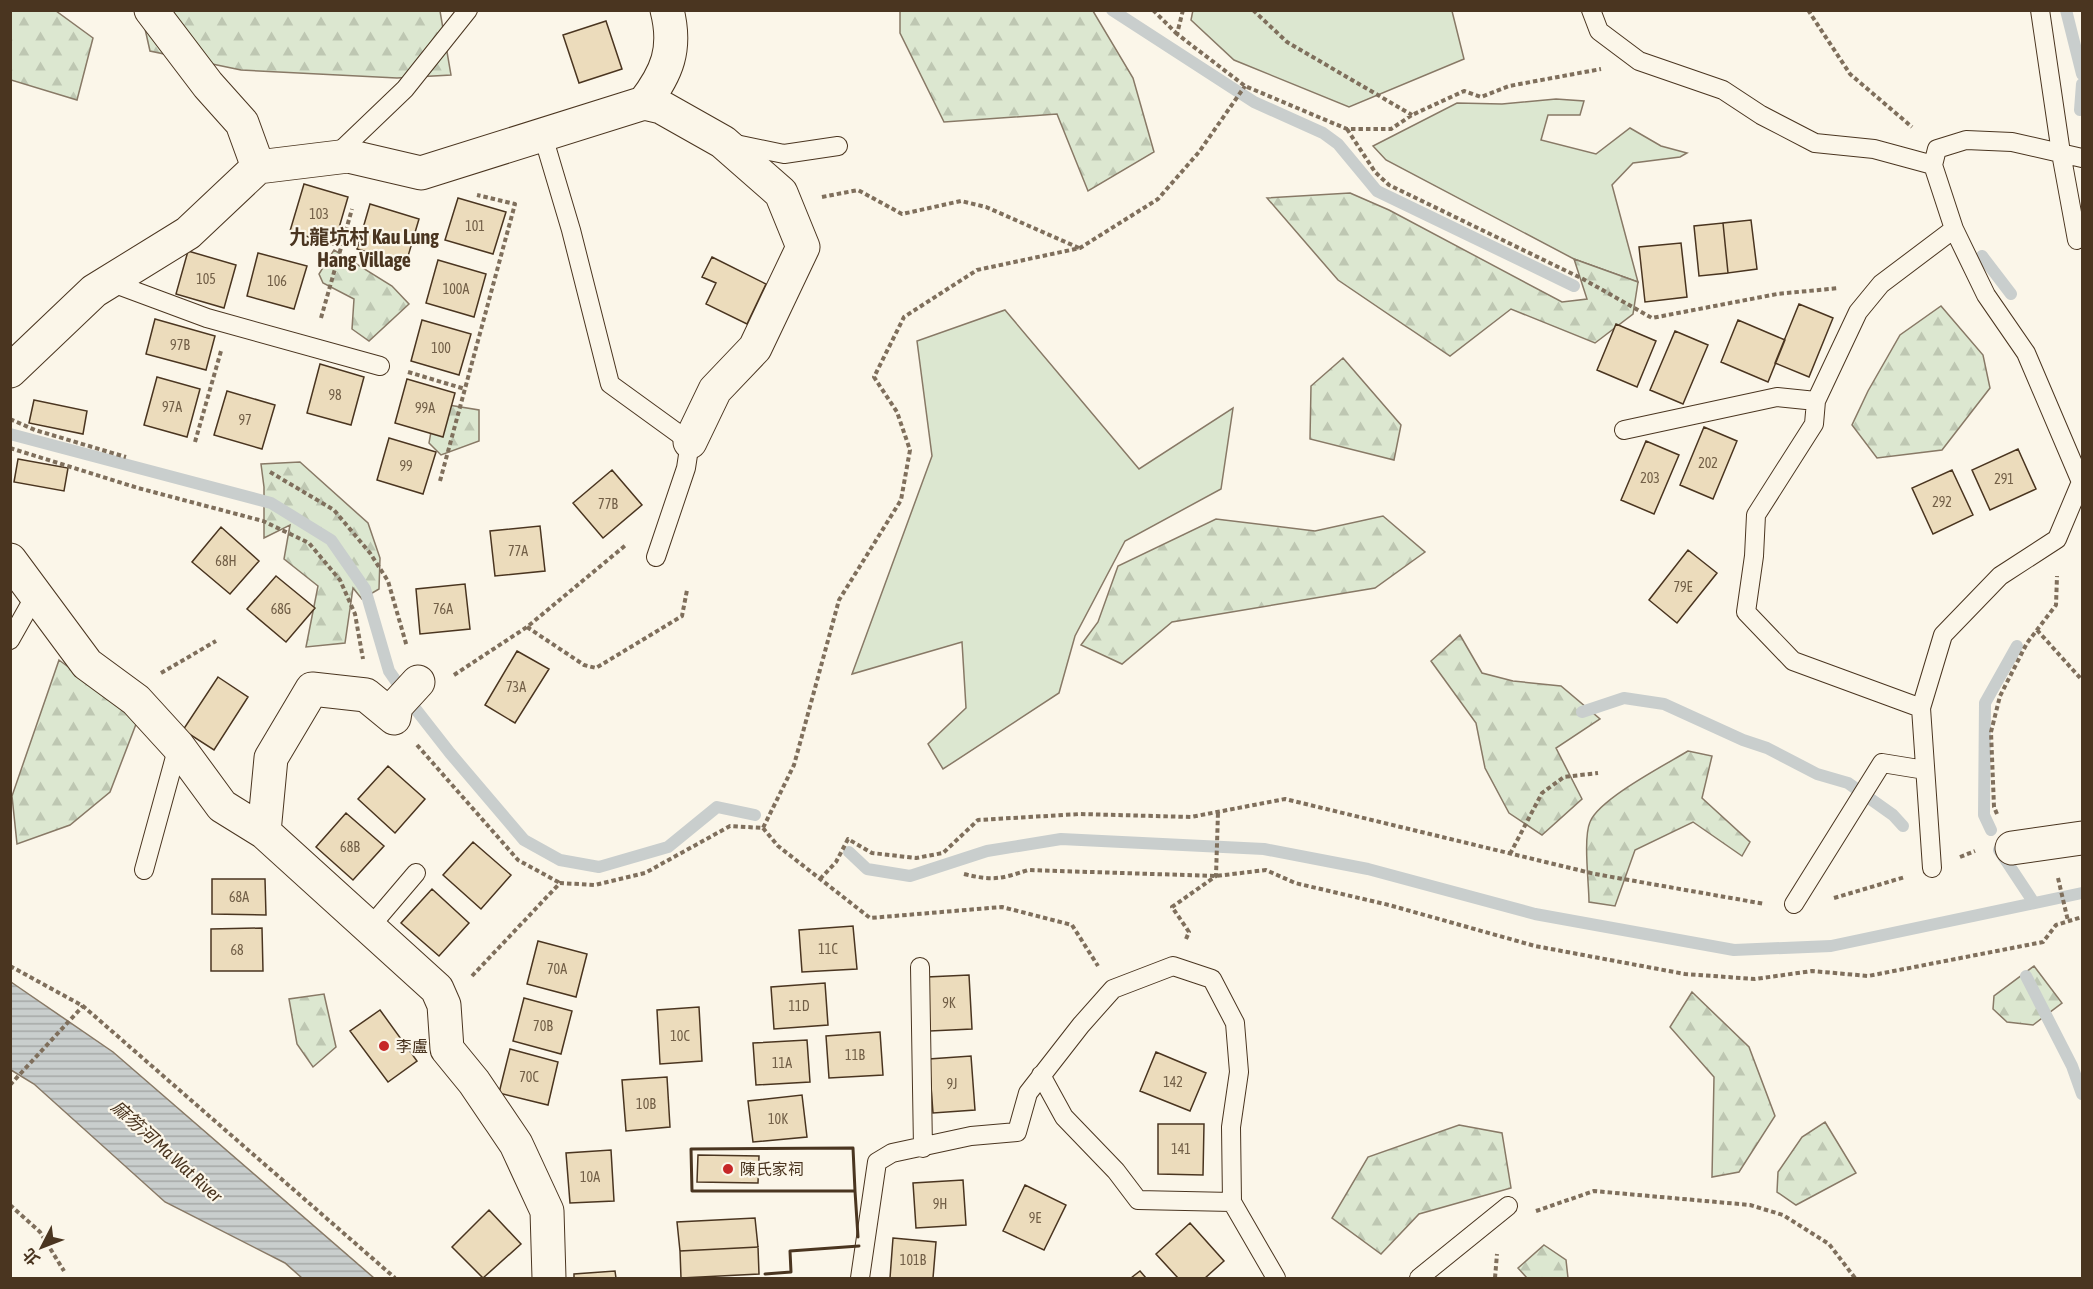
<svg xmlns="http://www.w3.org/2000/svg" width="2093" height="1289" viewBox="0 0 2093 1289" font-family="'Asap Condensed','Noto Sans TC',sans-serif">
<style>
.grass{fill:#dce7d0;stroke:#887966;stroke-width:1.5}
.forest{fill:url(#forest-firs);stroke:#887966;stroke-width:1.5}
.water{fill:url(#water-rules);stroke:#887966;stroke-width:1.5}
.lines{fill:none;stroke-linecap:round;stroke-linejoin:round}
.stream{stroke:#c9cecd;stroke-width:12}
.building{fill:#ecdcbc;stroke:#4a3520;stroke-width:1.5}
.lane-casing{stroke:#4a3520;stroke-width:20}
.street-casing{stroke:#4a3520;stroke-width:35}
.path{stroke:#7f6f5c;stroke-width:4;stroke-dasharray:4.5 3;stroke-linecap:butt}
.lane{stroke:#fbf6e9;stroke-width:18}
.street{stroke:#fbf6e9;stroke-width:33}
.wall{stroke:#4a3520;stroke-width:3}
.poi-dot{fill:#c62828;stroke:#fbf6e9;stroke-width:2}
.labels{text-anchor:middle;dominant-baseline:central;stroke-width:4.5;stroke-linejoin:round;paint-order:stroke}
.number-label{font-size:14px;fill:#725f47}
.poi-label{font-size:16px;fill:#4a3520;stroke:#fbf6e9;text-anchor:start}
.water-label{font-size:18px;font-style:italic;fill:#4a3520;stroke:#fbf6e9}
.quarter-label{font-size:20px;font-weight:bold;fill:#4a3520;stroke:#fbf6e9}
</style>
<defs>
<pattern id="forest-firs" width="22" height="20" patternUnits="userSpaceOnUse" patternTransform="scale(1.5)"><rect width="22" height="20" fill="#dce7d0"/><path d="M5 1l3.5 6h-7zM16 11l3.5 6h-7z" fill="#bec7b2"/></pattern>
<pattern id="water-rules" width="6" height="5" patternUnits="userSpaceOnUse" patternTransform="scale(1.5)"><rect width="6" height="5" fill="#c9cecd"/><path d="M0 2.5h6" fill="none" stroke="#a5a8a6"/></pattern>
</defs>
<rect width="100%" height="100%" fill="#fbf6e9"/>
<path class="grass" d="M1193,10L1452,11L1464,59L1349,107L1234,60L1191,20Z
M1556,99L1584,101L1580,115H1548L1541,140L1596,154L1630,128L1661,146L1687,153L1680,157L1633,163L1612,185L1638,282L1574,259L1386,160L1373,146L1457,103L1502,104Z
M1005,310L1139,469L1233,408L1221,489L1125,541L1075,636L1059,693L943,769L928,744L966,708L962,642L852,674L932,456L917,341Z"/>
<path class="forest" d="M10,11H56L93,38L77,100L11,80Z
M141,11H440L451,75L397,78L241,70L150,51Z
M900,11H1093L1133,78L1154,152L1088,191L1057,114L944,122L900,33Z
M1350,193L1389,210L1562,302L1587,299L1574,259L1638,282L1633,314L1595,343L1511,309L1450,356L1338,280L1267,198Z
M334,250L392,286L409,304L369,341L352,329L354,299L323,283L319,274Z
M1941,306L1983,355L1990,388L1942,450L1877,458L1852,425L1868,391L1900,335Z
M1343,358L1401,425L1394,460L1310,439L1311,386Z
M436,403L479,410V441L441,455L429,443Z
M300,462L368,523L380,558L379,589L362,599L353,588L345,643L306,647L318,586L284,559L290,525L264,538V487L261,464Z
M1383,516L1425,552L1375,588L1172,622L1122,664L1081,645L1098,622L1118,566L1216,519L1315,531Z
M1460,635L1482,673L1513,681L1561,686L1600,719L1556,748L1582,799L1542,835L1509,813L1485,768L1476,723L1431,661Z
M59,660L138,719L110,792L70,825L17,844L12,796Z
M1688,751L1712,756L1702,798L1750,842L1742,856L1693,822L1635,850L1615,906L1589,902C1589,884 1583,838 1590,822C1599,799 1665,765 1688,751Z
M2034,966L2062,1003L2033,1025L2007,1022L1993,1009L1994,996Z
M1692,992L1749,1047L1775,1116L1739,1172L1712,1177L1714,1077L1670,1027Z
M324,994L336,1047L313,1067L297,1044L289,999Z
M1825,1122L1856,1173L1796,1205L1777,1192L1778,1172L1802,1137Z
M1459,1125L1502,1133L1511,1188L1419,1214L1381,1254L1332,1218L1368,1157Z
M1544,1245L1566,1260L1568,1278H1527L1518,1268Z"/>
<path class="water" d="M11,982L113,1052L374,1278H302L285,1263L165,1202L34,1084L11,1070Z"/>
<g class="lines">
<path class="stream" d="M1112,10L1254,102L1323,133L1338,144L1377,191L1574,286
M2066,10L2082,74
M2080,110L2082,84
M1982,256L2011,294
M10,434L271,503L331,540L365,589L389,671L414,707L450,753L524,840L560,860L599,867L668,847L717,807L755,815
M1582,712L1624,698L1664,704L1743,740L1767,748L1817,774L1848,783L1893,815L1903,826
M1991,830L1984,815L1985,703L2017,646
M1999,850L2034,903
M849,852L867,869L910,876L987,851L1061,839L1264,849L1368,869L1535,914L1734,950L1831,946L2082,893
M2026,976L2072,1066L2082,1094"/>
</g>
<path class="building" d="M606,21L622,69L579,83L563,35Z
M304,184L348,197L334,245L290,231Z
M458,198L506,212L493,254L445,240Z
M370,204L419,219L406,263L357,249Z
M1751,220L1757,269L1728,273L1723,223Z
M1723,223L1728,273L1699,276L1694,226Z
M1681,243L1687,297L1645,302L1639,247Z
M188,251L236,265L224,308L176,294Z
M258,253L307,266L294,309L247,296Z
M712,257L766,284L747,324L706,304L716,283L702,277Z
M438,260L486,274L474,317L426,303Z
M1799,304L1833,318L1809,377L1775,363Z
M155,319L215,336L206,370L146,354Z
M422,320L471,334L459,375L411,361Z
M1738,320L1785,340L1768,382L1721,362Z
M1616,324L1656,341L1637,387L1597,370Z
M1675,331L1708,345L1683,404L1650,390Z
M320,364L364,377L351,425L307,413Z
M157,377L200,389L187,437L144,425Z
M407,379L455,393L443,437L395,423Z
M227,391L275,405L262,449L214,435Z
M34,400L87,411L83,434L29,423Z
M1704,427L1737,441L1713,499L1680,485Z
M389,438L436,452L423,494L377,480Z
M1646,441L1679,455L1654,514L1621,500Z
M2018,449L2036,489L1990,510L1972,470Z
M18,459L68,468L64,491L14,482Z
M612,470L642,505L603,538L573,503Z
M1952,470L1973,515L1933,534L1912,488Z
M540,526L545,571L495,576L490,531Z
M221,527L259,561L230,594L192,562Z
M1688,550L1717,573L1677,623L1649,600Z
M276,576L315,608L286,642L247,609Z
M465,584L470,629L420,634L416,589Z
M517,651L549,669L515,723L485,705Z
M218,677L248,697L214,750L183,730Z
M388,766L425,799L395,833L358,799Z
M346,813L384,846L353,880L316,847Z
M473,842L511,875L481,909L443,875Z
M212,879H265L266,915L212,914Z
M432,889L469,923L439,956L401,923Z
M853,926L857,969L802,972L799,930Z
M262,928L263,971H211V929Z
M538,941L587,954L576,997L527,984Z
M969,975L972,1029L930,1031L927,977Z
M825,983L828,1025L774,1029L771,987Z
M524,998L572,1011L561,1054L513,1041Z
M699,1007L702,1061L660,1064L657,1010Z
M380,1010L417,1061L388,1082L350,1031Z
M880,1032L883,1075L829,1078L826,1036Z
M807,1040L810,1082L756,1085L753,1043Z
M510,1049L558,1062L548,1105L499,1093Z
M1156,1052L1206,1073L1190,1111L1140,1091Z
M971,1056L975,1110L933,1113L929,1059Z
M667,1077L670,1127L626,1131L622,1080Z
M802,1095L807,1137L753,1142L748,1101Z
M1158,1124H1204L1203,1175L1158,1174Z
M611,1150L614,1201L570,1203L566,1153Z
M698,1155L759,1156L758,1183L697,1182Z
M963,1180L966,1225L916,1228L913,1183Z
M1025,1185L1066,1205L1044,1250L1003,1231Z
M489,1210L521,1244L483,1278L452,1247Z
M755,1218L758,1247L680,1251L677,1222Z
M1190,1223L1224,1261L1205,1278H1178L1156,1254Z
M893,1238L936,1242L933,1278H890Z
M758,1247L759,1274L681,1278L680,1251Z
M615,1271L616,1278H574V1274Z
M1140,1271L1146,1278H1131Z"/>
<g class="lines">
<defs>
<path id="lane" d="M1591,10L1599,31L1639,61L1723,90L1761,115L1815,143L1874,149L1933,165
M2040,10L2061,153L2077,240
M543,136L571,230L610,384L690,442L686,468L656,557
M731,143L784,154L838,146
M334,157L405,89L468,10
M1954,229L1881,284L1858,312L1816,401L1814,424L1756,515L1754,556L1746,612L1793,661L1921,708L1943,635L2000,576L2057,539L2081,482L2026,353L1986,295L1954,229L1933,165L1937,149L1966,140L2012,142L2082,158
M110,282L207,318L380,366
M1624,430L1777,397L1816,401
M10,640L36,594
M1921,708L1932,868
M144,870L178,746
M1794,904L1882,763L1925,770
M370,927L416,873
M920,967L923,1148
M1041,1075L1064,1117L1116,1171L1138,1200L1232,1202
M860,1278L877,1162L892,1153L971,1136L1017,1132L1028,1093L1081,1025L1113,989L1173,966L1212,979L1235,1023L1239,1072L1231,1127L1232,1202L1276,1278
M1419,1278L1508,1206"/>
<path id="street" d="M151,10L208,85L242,123L258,167
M644,103L661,107L723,142L781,193L803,247L755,348L715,390L690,442
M10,371L94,291L188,233L258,167L348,156L421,173L644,103C667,73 677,49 667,10
M10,560L87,664L136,700L178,746L222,806L264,832L437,989L444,1005L447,1049L474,1082L516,1144L547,1211L549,1278
M264,832L271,758L312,689L366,695L394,718L396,706L418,682
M2012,848L2082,838"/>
</defs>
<use href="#lane" class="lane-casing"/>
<use href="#street" class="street-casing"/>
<path class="path" d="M1153,10L1177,34
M1183,10L1177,34L1245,86L1347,129H1391L1412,115L1464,91L1481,97L1509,86L1601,69
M1253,10L1287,42L1412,115
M1808,10L1850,74L1912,127
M1347,129L1375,172L1389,185L1583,279L1652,318L1777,294L1839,288
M822,197L858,190L902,214L961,201L986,207L1079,248
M321,318L352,209
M408,372L465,389
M10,419L35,430L126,457
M195,442L221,351
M10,448L138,488L263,521L309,543L340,580L355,614L363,659
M270,472L334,510L370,553L388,581L407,647
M440,481L515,204L477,195
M527,627L584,665L596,668L682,616L687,590
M2037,630L2082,680
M161,673L216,641
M454,675L527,627L627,544
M417,745L518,860L560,883
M1997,814L1994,807L1991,732L2000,696L2027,643L2056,605L2057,576
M763,828L778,846L870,918L1002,907L1072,925L1098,966
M1510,854L1542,793L1564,777L1598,773
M1960,857L1975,851
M964,874C992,881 1001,879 1028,870L1216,876L1266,870L1295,883L1389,905L1535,946L1685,974L1755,979L1812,971L1868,976L2043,942L2056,925L2082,917
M2058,878L2068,921
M820,879L836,862L848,839L872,853L916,858L943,853L978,820L1080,814L1191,817L1285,799L1595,874L1765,904
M1834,898L1905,877
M1186,939L1189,932L1172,907L1216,876L1218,812
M10,966L83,1006L395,1278
M472,976L560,883L595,885L645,873L730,826L763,828L794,765L839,600L901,500L910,450L897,412L874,377L904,317L977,270L1080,248L1158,199L1199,152L1245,86
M10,1085L83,1006
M10,1205L40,1232L64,1271
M1536,1211L1594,1191L1750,1205L1783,1215L1829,1244L1855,1278
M1495,1278L1497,1254"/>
<use href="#lane" class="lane"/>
<use href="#street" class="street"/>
<path class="wall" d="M853,1148L855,1191H692L691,1149Z
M855,1191L858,1237
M765,1274L791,1272L790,1251L859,1246"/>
</g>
<g class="poi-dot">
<circle cx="384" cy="1046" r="6"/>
<circle cx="728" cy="1169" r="6"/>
</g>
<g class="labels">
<g class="number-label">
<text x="319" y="214">103</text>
<text x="475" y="226">101</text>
<text x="206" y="279">105</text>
<text x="277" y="281">106</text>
<text x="456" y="289">100A</text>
<text x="180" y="345">97B</text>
<text x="441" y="348">100</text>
<text x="335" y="395">98</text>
<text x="172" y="407">97A</text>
<text x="425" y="408">99A</text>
<text x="245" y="420">97</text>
<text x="1708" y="463">202</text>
<text x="406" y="466">99</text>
<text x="1650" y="478">203</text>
<text x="2004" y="479">291</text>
<text x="1942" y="502">292</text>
<text x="608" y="504">77B</text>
<text x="518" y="551">77A</text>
<text x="226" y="561">68H</text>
<text x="1683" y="587">79E</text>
<text x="281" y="609">68G</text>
<text x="443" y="609">76A</text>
<text x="516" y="687">73A</text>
<text x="350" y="847">68B</text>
<text x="239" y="897">68A</text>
<text x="828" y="949">11C</text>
<text x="237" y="950">68</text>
<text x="557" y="969">70A</text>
<text x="949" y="1003">9K</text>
<text x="799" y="1006">11D</text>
<text x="543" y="1026">70B</text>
<text x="680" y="1036">10C</text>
<text x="855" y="1055">11B</text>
<text x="782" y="1063">11A</text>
<text x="529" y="1077">70C</text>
<text x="1173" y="1082">142</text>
<text x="952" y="1084">9J</text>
<text x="646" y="1104">10B</text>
<text x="778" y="1119">10K</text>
<text x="1181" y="1149">141</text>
<text x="590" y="1177">10A</text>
<text x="940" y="1204">9H</text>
<text x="1035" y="1218">9E</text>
<text x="913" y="1260">101B</text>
</g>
<g class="poi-label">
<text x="396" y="1046">李盧</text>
<text x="740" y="1169">陳氏家祠</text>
</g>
<g class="water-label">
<text transform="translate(167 1151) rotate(42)">麻笏河 Ma Wat River</text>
</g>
<g class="quarter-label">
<text x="364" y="236">九龍坑村 Kau Lung<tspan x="364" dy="23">Hang Village</tspan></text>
</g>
</g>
<rect width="2093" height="1289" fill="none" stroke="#4a3520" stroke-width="24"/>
<g transform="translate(42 1247) rotate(228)" stroke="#fbf6e9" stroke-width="4.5" paint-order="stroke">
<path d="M0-4.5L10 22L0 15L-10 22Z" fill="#4a3520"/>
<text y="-9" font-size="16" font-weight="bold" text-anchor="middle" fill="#4a3520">北</text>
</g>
</svg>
